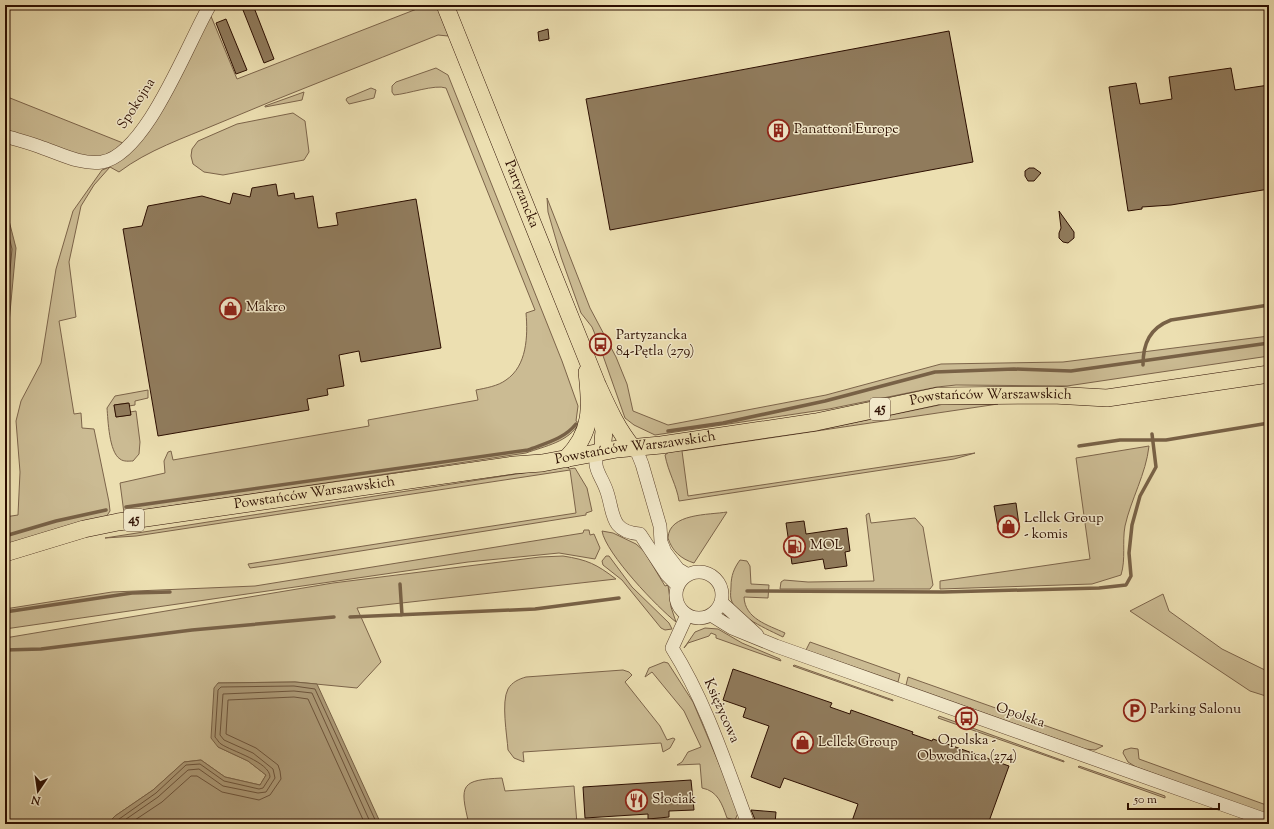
<svg xmlns="http://www.w3.org/2000/svg" width="1274" height="829" viewBox="0 0 1274 829" font-family="'Sorts Mill Goudy',serif">
<style>
.green{fill:#cbbb93;stroke:#7c644a}
.water{fill:#ab9875;stroke:#786146}
.lines{fill:none;stroke-linecap:round;stroke-linejoin:round}
.shore{stroke:#6c533a;stroke-width:1}
.stream{stroke:#786146;stroke-width:3.5}
.building{fill:#907b5c;stroke:#2c0e00}
.minor-casing{stroke:#5c422c;stroke-width:14}
.major-casing{stroke:#2c0e00;stroke-width:18}
.minor{stroke:#f3eacc;stroke-width:13}
.major{stroke:#ecdfb1;stroke-width:17}
.labels{text-anchor:middle;dominant-baseline:central;stroke-width:3;stroke-linejoin:round;paint-order:stroke}
.shield{fill:#f3eacc;stroke:#68503d;stroke-width:1}
.shield-label{font-size:13px;font-weight:bold;fill:#2c0e00}
.street-label{font-size:14px;fill:#2c0e00;stroke:#f3eacc}
.poi-label{font-size:14px;fill:#2c0e00;stroke:#f3eacc;text-anchor:start}
</style>
<rect width="100%" height="100%" fill="#ecdfb1"/>
<filter id="stains"><feTurbulence type="fractalNoise" baseFrequency=".005" numOctaves="4"/><feColorMatrix values="0 0 0 0 .2 0 0 0 0 .09 0 0 0 0 .02 0 0 0 .5 -.17"/></filter>
<radialGradient id="worn" r=".72"><stop offset=".6" stop-color="#630" stop-opacity="0"/><stop offset="1" stop-color="#630" stop-opacity=".3"/></radialGradient>
<path class="green" d="M427,5H445L458,37L438,35C364,65 290,93 217,124C184,138 148,150 119,172L110,167L94,185L81,206L69,262L76,317L59,321L74,414L81,413L82,428L94,429L109,502L110,511L106,517L5,545V517L18,515L20,472L16,421L21,401L41,363L56,269L73,211L102,170L110,167L102,162L5,136V96L128,145L208,9L237,79Z
M436,68L448,75L562,361L578,406L576,421L579,423C569,442 545,446 526,453L124,513L120,483L165,473L164,461L168,452L171,451L173,460L369,426L368,420L478,400L476,390C486,388 498,386 506,380C527,366 528,336 526,313L535,310L446,88C435,84 408,94 394,95L392,92V86L396,82Z
M371,88L376,90L374,98L349,104L346,100L347,98Z
M304,92L302,100L265,107V106Z
M293,113L305,121L309,152L304,160L223,175L204,172L193,164L191,156L192,149L198,141L237,124Z
M547,198L590,308L616,357L627,384L633,411L668,425L826,395L941,364L1063,362L1269,336V356L1067,386L956,385L937,387L829,409L655,435L634,425L625,418L601,350L604,348L600,339H597L592,327L581,313L561,257L548,212Z
M148,390V398L135,401V405L129,406L128,403L114,405L116,417L130,415V412L136,411L140,442L139,454L133,461C129,461 124,462 120,459C109,452 108,420 107,408L115,396Z
M944,404H998L682,451L688,496L975,453L954,459L679,501C677,486 668,472 665,455L669,452L824,429Z
M1149,446C1146,474 1131,499 1125,526C1122,542 1126,559 1121,575L1092,584L940,589V581L1090,559L1076,458Z
M568,466L569,469L575,468L587,488L592,511L586,513V515L279,564L250,568L248,564L576,513L570,470L136,536L105,538Z
M727,512L694,563C681,559 672,551 668,538C669,513 709,515 727,512Z
M869,513L871,523L915,518L923,527L933,585L930,589H780L781,582L784,580L808,582L874,581L866,515Z
M584,530H589L590,535L594,534L600,548L595,559L559,553L468,562L5,629V609L112,592L255,586L583,533Z
M602,531L613,533L636,544L644,551L665,586L668,585L671,607L676,622C658,608 606,554 602,531Z
M563,556C588,560 596,564 616,579L357,608L381,662L357,688L295,682L218,683V747L248,761L266,775L260,785L225,777L201,760L184,762L153,790L115,816L107,824H5V638L333,583L540,557Z
M606,556H609L632,587L669,623L672,629L665,630L661,628L622,580L603,565L602,561Z
M740,560L747,561L750,566L751,584L769,585L768,598L744,597C745,619 768,625 785,633L783,637C769,630 735,616 731,599C730,595 731,590 731,586C731,576 734,568 740,560Z
M1163,594L1169,611L1222,649L1269,672V697L1250,691L1130,611Z
M705,628L718,629L742,643L780,659L781,661L716,638V635L711,633L709,636L688,643L684,648L695,632Z
M810,642L900,674L898,682L806,650Z
M664,662L668,663L693,702L739,811L735,820L727,818C722,804 718,791 702,788L700,764L677,765L682,762L688,752L701,747L684,711L652,672L645,677L649,668Z
M794,665L893,700V701L793,666Z
M623,670L629,672L632,675L625,682L660,726L667,740L673,738L675,739L670,748L663,752L661,743L523,752L524,762L514,758L508,750C507,735 501,702 508,689C512,682 519,679 526,677Z
M908,677L1103,746L1095,750L1085,749L906,685Z
M939,716L1064,761V762L938,718Z
M1131,748L1138,749L1139,759L1269,806L1268,815L1136,767L1128,762L1123,753L1124,750Z
M1079,766L1165,796V798L1078,767Z
M502,778L505,791L574,786L577,824H469C459,784 461,780 502,778Z"/>
<path class="water" d="M5,205L16,248L9,323L5,336Z
M295,682L317,684L381,824H107L115,816L153,790L184,762L201,760L225,777L260,785L266,775L248,761L218,747L211,738L214,688L218,683Z"/>
<g class="lines">
<path class="shore" d="M5,220L12,249L5,324
M112,824L156,793L186,765L200,764L224,781L259,789L263,788L270,777C270,762 231,751 221,744C219,743 217,739 215,737L218,690L221,687L294,686L315,689L377,824
M119,824L158,797L188,770L199,769L223,786L258,793L266,792L275,778L273,769L253,753L224,740L220,735L223,694L294,691L312,693L371,824
M129,824L162,802L191,776H197L222,792L259,800L270,795L281,779L280,771L278,765L256,748L226,734L228,700L294,697L308,699L365,824"/>
<path class="stream" d="M1143,365C1143,343 1150,328 1171,320L1269,305
M668,431L723,423L825,401L935,372L1014,369L1071,371L1269,343
M1079,446L1120,440H1166L1269,423
M126,507L528,450C546,443 564,439 576,424
M5,536L56,521L106,510
M400,584L402,615
M747,591L943,592L1099,588L1126,585L1131,576L1129,553L1132,525L1140,496L1156,467L1152,434
M5,612L132,593L170,592
M350,617L535,609L619,598
M5,650L41,649L192,630L334,617"/>
</g>
<path class="building" d="M241,5H253L274,59L264,63Z
M226,19L247,70L236,74L216,23Z
M548,29L549,39L539,41L538,32Z
M949,31L973,162L610,230L586,99Z
M1231,68L1235,90L1269,85V189L1171,205L1142,207V209L1128,211L1109,87L1136,83L1140,104L1172,99L1169,77Z
M1029,168H1034L1041,173L1034,181H1028L1025,176V171Z
M276,184L278,196L294,193L295,199L313,196L318,228L338,225L336,213L416,199L441,348L361,362L359,351L339,355L344,386L327,389L328,395L307,399L309,410L158,436L123,229L142,226L148,206L202,196L230,204L233,193L250,197L252,188Z
M1059,211L1074,232V238L1068,243L1063,242L1059,238V233L1061,228Z
M129,403L131,415L116,417L114,405Z
M1016,503L1019,525L998,528L994,506Z
M804,521L806,534L847,528L850,551L845,552L847,566L825,569L823,559L792,564L786,523Z
M733,669L832,703L830,707L850,714L851,710L913,732L912,734L932,741L933,739L1009,766L988,824H851L858,804L784,778L780,788L751,777L769,726L743,717L746,708L723,700Z
M691,780L694,810L669,811V817L659,818L648,819V814L585,818L583,787Z
M751,810L776,812L775,824L756,822Z"/>
<g class="lines">
<defs>
<path id="minor" d="M5,136C18,140 31,143 43,148C61,154 81,165 102,162C147,154 188,42 210,5
M601,446C589,468 601,473 607,492C614,513 610,532 640,534L667,575L678,586
M633,448L638,454L642,464L660,526L661,542L665,552L678,569L688,575
M676 595a23 23 0 1 1 46 0a23 23 0 1 1-46 0Z
M721,602L757,635
M687,615L672,648C706,702 726,765 748,824
M711,615L732,628L776,646L1269,821"/>
<g id="major">
<path id="s1" d="M445,5L597,384C607,406 617,429 633,448"/>
<path d="M598,402L604,431L603,441"/>
<path d="M566,459C593,432 591,407 587,372"/>
<path id="s2" d="M5,553L84,529L118,522L514,465L542,463L617,449L661,445L816,422L938,396L1053,395L1107,398L1269,374"/>
</g>
</defs>
<use href="#minor" class="minor-casing"/>
<use href="#major" class="major-casing"/>
<use href="#minor" class="minor"/>
<use href="#major" class="major"/>
</g>
<defs>
<symbol id="building-ring" viewBox="-11 -11 22 22"><circle r="9.5" fill="#f3eacc" stroke="#8f2418" stroke-width="1.5"/><path d="M-4-6H4V6H1V3H-1V6H-4ZM-2.5-4.3h1.7v1.8h-1.7ZM.8-4.3h1.7v1.8H.8ZM-2.5-1h1.7V.8h-1.7ZM.8-1h1.7V.8H.8Z" fill="#8f2418"/></symbol>
<symbol id="shop-ring" viewBox="-11 -11 22 22"><circle r="9.5" fill="#f3eacc" stroke="#8f2418" stroke-width="1.5"/><path d="M-5-2.5h2.3a2.7 3.5 0 0 1 5.4 0H5L5.5 6h-11ZM-1.5-2.5h3a1.5 2.3 0 0 0-3 0Z" fill="#8f2418"/></symbol>
<symbol id="bus-ring" viewBox="-11 -11 22 22"><circle r="9.5" fill="#f3eacc" stroke="#8f2418" stroke-width="1.5"/><path d="M-5-6H5V4H4V6H2V4H-2V6H-4V4H-5ZM-3.5-4V0h7V-4ZM-3.5 1.2v1.5H-2V1.2ZM2 1.2v1.5H3.5V1.2Z" fill="#8f2418"/></symbol>
<symbol id="fuel-ring" viewBox="-11 -11 22 22"><circle r="9.5" fill="#f3eacc" stroke="#8f2418" stroke-width="1.5"/><path d="M-5.5-6h7V0h2V4h1.3V-2.5L3-4.5l.8-.8L6-3V5H2.5V1h-1V6h-7ZM-4.2-4.7v3.2H.2V-4.7Z" fill="#8f2418"/></symbol>
<symbol id="parking-ring" viewBox="-11 -11 22 22"><circle r="9.5" fill="#f3eacc" stroke="#8f2418" stroke-width="1.5"/><path d="M-3.5-5.5H1a3.5 3.5 0 0 1 0 7H-1V5.5H-3.5ZM-1-3.4V-.6H.8a1.4 1.4 0 0 0 0-2.8Z" fill="#8f2418"/></symbol>
<symbol id="restaurant-ring" viewBox="-11 -11 22 22"><circle r="9.5" fill="#f3eacc" stroke="#8f2418" stroke-width="1.5"/><path d="M-5-6h1v4h1v-4h1v4h1v-4h1v5L-1.5 .5V6h-2V.5L-5-1ZM5-6V6H3V1.5H1.5Q1.5-4 5-6Z" fill="#8f2418"/></symbol>
</defs>
<g fill-rule="evenodd">
<use href="#building-ring" x="766" y="118" width="25" height="25"/>
<use href="#shop-ring" x="218" y="296" width="25" height="25"/>
<use href="#bus-ring" x="588" y="332" width="25" height="25"/>
<use href="#shop-ring" x="996" y="514" width="25" height="25"/>
<use href="#fuel-ring" x="782" y="534" width="25" height="25"/>
<use href="#parking-ring" x="1122" y="698" width="25" height="25"/>
<use href="#bus-ring" x="954" y="706" width="25" height="25"/>
<use href="#shop-ring" x="790" y="730" width="25" height="25"/>
<use href="#restaurant-ring" x="624" y="788" width="25" height="25"/>
</g>
<g class="labels">
<g class="shield">
<rect x="870" y="398" width="20" height="22" rx="3"/>
<rect x="124" y="509" width="20" height="22" rx="3"/>
</g>
<g class="shield-label">
<text x="880" y="409">45</text>
<text x="134" y="520">45</text>
</g>
<g class="street-label">
<text transform="translate(137 104) rotate(-57)">Spokojna</text>
<text stroke="none"><textPath href="#s1" startOffset="204">Partyzancka</textPath></text>
<text stroke="none"><textPath href="#s2" startOffset="1000">Powstańców Warszawskich</textPath></text>
<text stroke="none"><textPath href="#s2" startOffset="640">Powstańców Warszawskich</textPath></text>
<text stroke="none"><textPath href="#s2" startOffset="316">Powstańców Warszawskich</textPath></text>
<text transform="translate(721 711) rotate(66)">Księżycowa</text>
<text transform="translate(1020 716) rotate(19)">Opolska</text>
</g>
<g class="poi-label">
<text x="794" y="130">Panattoni Europe</text>
<text x="246" y="308">Makro</text>
<text x="616" y="336">Partyzancka<tspan x="616" dy="16">84-Pętla (279)</tspan></text>
<text x="1024" y="519">Lellek Group<tspan x="1024" dy="16">- komis</tspan></text>
<text x="810" y="546">MOL</text>
<text x="1150" y="710">Parking Salonu</text>
<text x="967" y="741" text-anchor="middle">Opolska -<tspan x="967" dy="16">Obwodnica (274)</tspan></text>
<text x="818" y="743">Lellek Group</text>
<text x="652" y="800">Słociak</text>
</g>
</g>
<rect width="1274" height="829" fill="none" stroke="#ecdfb1" stroke-width="20"/>
<rect x="6" y="6" width="1262" height="817" fill="none" stroke="#2c0e00" stroke-width="2"/>
<rect x="10" y="10" width="1254" height="809" fill="none" stroke="#2c0e00"/>
<g transform="translate(38 791) rotate(193)" stroke="#f3eacc" stroke-width="3" paint-order="stroke">
<path d="M0-3L7 15L0 10L-7 15Z" fill="#2c0e00"/>
<text y="-6" font-size="11" font-weight="bold" text-anchor="middle" fill="#2c0e00">N</text>
</g>
<path d="M1128 803v6h91v-6" fill="none" stroke="#2c0e00" stroke-width="2"/>
<text x="1134" y="803" font-size="12" fill="#2c0e00" stroke="#f3eacc" stroke-width="3" paint-order="stroke">50 m</text>
<rect width="100%" height="100%" filter="url(#stains)"/>
<rect width="100%" height="100%" fill="url(#worn)"/>
</svg>
